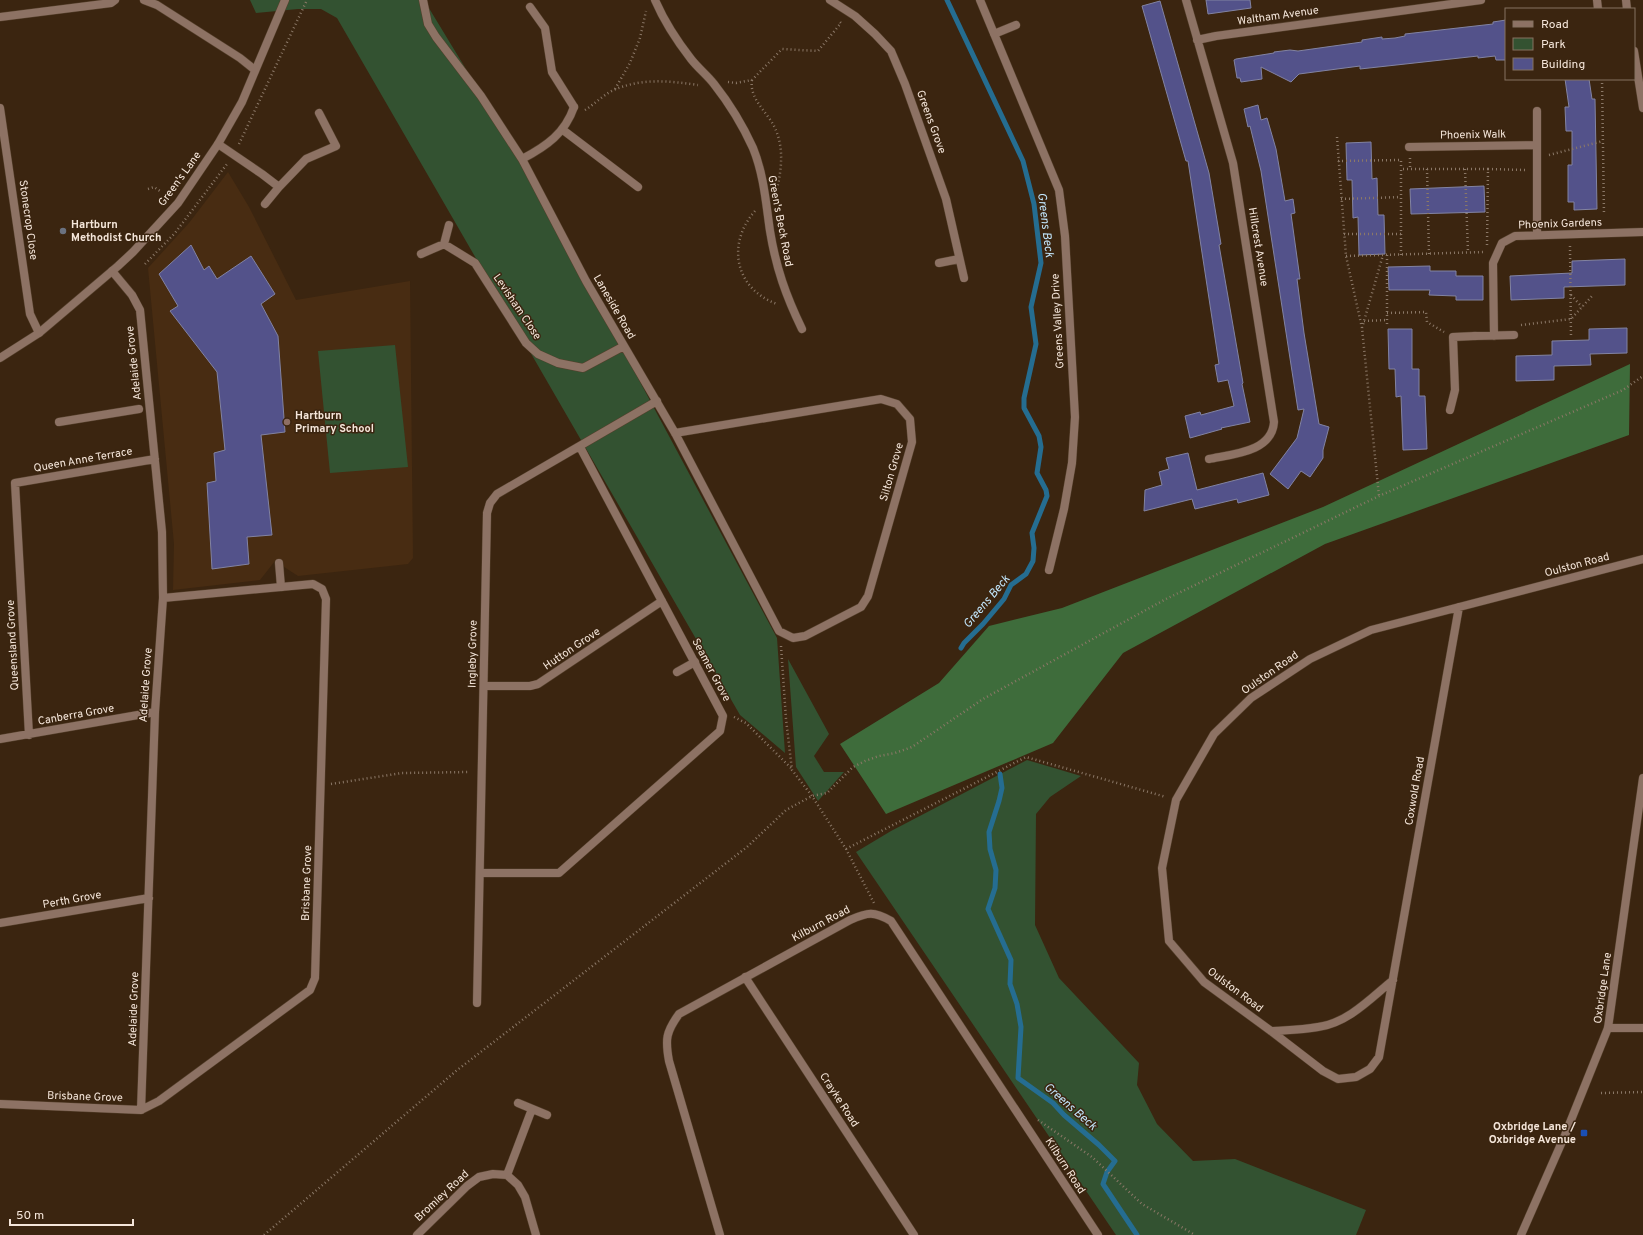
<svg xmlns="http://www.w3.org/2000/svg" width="1643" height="1235" viewBox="0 0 1643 1235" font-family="Overpass,sans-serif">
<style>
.built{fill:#482c12}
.green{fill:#335231}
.forest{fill:#3e6c3b}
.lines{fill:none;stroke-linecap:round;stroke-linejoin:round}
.stream{stroke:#256d91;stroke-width:5}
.building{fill:#53528a;stroke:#8283a2}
.service-casing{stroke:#55402c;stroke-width:9}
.minor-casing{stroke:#55402c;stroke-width:9}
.tertiary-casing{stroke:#55402c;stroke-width:9}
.path{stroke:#8b7867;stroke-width:2.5;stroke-dasharray:1 3;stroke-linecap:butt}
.service{stroke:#8d7264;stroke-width:8}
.minor{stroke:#8d7264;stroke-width:8}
.tertiary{stroke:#8d7264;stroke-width:8}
.worship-dot{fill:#6b7280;stroke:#3b2510;stroke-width:1.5}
.education-dot{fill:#8d6e63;stroke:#3b2510;stroke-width:1.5}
.transit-dot{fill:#1a4fb4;stroke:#3b2510;stroke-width:1.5}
.labels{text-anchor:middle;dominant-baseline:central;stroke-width:3;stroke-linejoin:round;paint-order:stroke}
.street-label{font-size:11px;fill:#f5e6da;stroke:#3b2510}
.poi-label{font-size:11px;font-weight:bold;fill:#f5e6da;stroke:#3b2510;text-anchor:start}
.water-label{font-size:12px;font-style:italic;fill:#c2e6fc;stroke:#3b2510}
</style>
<rect width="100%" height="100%" fill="#3b2510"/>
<path class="built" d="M228,172L249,207L296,300L410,281L413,558L408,564L298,576L275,561L260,580L173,590L174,544L148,268L189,223Z"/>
<path class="green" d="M250,0H424L523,163L777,638L785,753L740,715L337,18L321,9H298L256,13Z
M395,345L408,467L330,473L318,351Z
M788,659L829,734L814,756L824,772H844L818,801L796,767Z
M1027,760L1081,776L1050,797L1036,814L1035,925L1059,978L1139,1063L1137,1085L1157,1124L1193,1161L1235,1159L1366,1210L1356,1235H1116L856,852L891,831Z"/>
<path class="forest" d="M1630,364L1629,435L1325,544L1123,653L1053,743L886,814L840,744L939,683L989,626L1062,608L1323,507Z"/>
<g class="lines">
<path class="stream" d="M947,0L1023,161L1034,204L1041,263L1031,307L1036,344L1024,398V408L1039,436L1041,447L1037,473L1046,490L1047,496L1032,533L1034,548L1033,561L1026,574L1011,585L1004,599L983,624L964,643L961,648
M1000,774L1002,788L999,801L989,832L990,849L996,870L995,888L988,909L1011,960L1010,984L1017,1004L1021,1027L1018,1078L1053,1103L1064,1115L1099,1145L1115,1161L1107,1172L1103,1184L1137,1235"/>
</g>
<path class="building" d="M1206,0H1250L1251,8L1208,14Z
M1160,1L1209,173L1221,244L1219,245L1243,383L1242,384L1250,422L1221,428L1222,429L1190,438L1185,416L1200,412L1201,415L1234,406L1228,380L1218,382L1215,365L1219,364L1188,161H1186L1142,6Z
M1506,20V60H1496L1495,56L1478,58V56L1360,69V66L1299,74L1291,82L1261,67L1262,79L1241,82L1240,78H1237L1234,60L1236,59L1274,53V52L1290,50L1298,51L1362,42V40L1382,37V39L1395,38L1405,36V34L1493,24V22Z
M1565,79H1589L1592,99H1595L1597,209L1574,210V202H1568V165H1572V131H1566L1565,107H1569Z
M1258,105L1261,120L1267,118L1276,149L1285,201L1293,199L1295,213L1291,214L1300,279H1297L1304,333L1319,424L1329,427L1323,450V458L1310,477L1301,471L1288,489L1270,474L1297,438L1304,409L1298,410L1261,171L1250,126L1248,127L1244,109Z
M1371,142L1372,179L1377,178L1378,215H1384L1385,254L1359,255L1358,217L1353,218L1352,180H1347L1346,143Z
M1484,186L1485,212L1411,214L1410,189Z
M191,245L204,270L209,266L217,279L251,256L275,294L261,304L278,336L285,432L261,435L272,535L247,537L249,564L212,569L207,483L216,481L214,453L225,450L217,372L170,311L178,306L159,274Z
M1625,259V285L1564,287V298L1511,300L1510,276L1572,273V261Z
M1430,266V271H1456V276H1483V300H1456V296L1429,295L1430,290H1389L1388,267Z
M1627,328V353L1590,354L1591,365L1554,366V380L1516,381V356L1552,355V341L1589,340V329Z
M1388,329H1412V369H1419V396H1425L1427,449L1403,450L1401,396L1396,397L1395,369H1389Z
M1188,453L1197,490L1263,473L1269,495L1238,503L1237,499L1195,509L1192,499L1144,511L1145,490L1162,485L1159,472L1169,469L1166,458Z"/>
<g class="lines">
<defs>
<path id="service" d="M530,7L545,28L552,72L574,107
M563,130L638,187
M1450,410L1455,390L1453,337L1475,336
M59,422L139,409
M279,563L281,587
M677,672L695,662"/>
<path id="minor" d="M144,0L157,5L240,58L255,70
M423,0L428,24L436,37L481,96L522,159L586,281L675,433L779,631L793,638L805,636L861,607L868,596L912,442L910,419L897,404L881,399L675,433
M655,0C664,21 677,41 691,59C698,68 707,75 714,84C729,103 743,126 753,148C764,175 766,204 770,231C776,268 786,296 802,329
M830,0L855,16L875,34L891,51L905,84L946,199L964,278
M980,0L1059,190L1065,236L1075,417L1072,463L1064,509L1049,570
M1186,0L1233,163L1274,422C1272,452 1233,454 1209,459
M1597,0L1598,9
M0,17L111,3L115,0
M994,34L1016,25
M1197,40L1216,36L1481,0
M0,108L30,314L39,333
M1537,111V145
M218,144L262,174L279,187L306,159L336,146L319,113
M1409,147L1537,145V235
M522,159C547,146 565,133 574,107
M265,204L279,187
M444,244L449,225
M421,254L444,244L475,263L526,343L538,354L558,363L583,368L624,346
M939,263L959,259
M112,271L132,295L140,310L162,532L163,598L155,712L141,1110
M1475,336L1514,335
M1494,336L1493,263L1502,243L1515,236L1643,232
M1459,607L1379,1057L1370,1069L1356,1077L1338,1079L1323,1071L1271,1031L1204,982L1169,941L1162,868L1176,800L1214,734L1251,698L1310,659L1371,630L1643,559
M484,686H530L538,684L662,601
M29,735L15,483L155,459
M0,739L155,712
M481,873H559L720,731L723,716L580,447
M0,923L149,898
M745,977L914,1235
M477,1003L487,513L490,503L497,494L657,401
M1608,1028H1643
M1271,1031C1287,1030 1302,1030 1318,1027C1348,1023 1371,998 1393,980
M518,1103L547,1115
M0,1104L141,1110L159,1101L310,990L315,978L326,599L322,589L313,584L163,598
M507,1175L532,1109
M417,1235L467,1186L479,1177L493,1174L507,1175L518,1185L525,1197L536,1235
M720,1235L669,1061C665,1039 666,1032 679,1014L850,920C868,912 874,911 891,921L1098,1235"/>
<path id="tertiary" d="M1626,0L1627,9
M1634,51L1643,108
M0,358L39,333L118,266L133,252L178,203L218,144L242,102L285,0
M1521,1235L1565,1135L1608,1028L1643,778"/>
</defs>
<use href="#service" class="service-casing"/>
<use href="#minor" class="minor-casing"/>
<use href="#tertiary" class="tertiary-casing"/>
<path class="path" d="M1602,79L1604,215
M752,80C749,98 766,111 774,126C784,146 782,167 777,189
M728,82L736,83L752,80L782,49L818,51L841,23L839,21
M615,89L630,63L640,38L646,11
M585,110C595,104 605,93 616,89C644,78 669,81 698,85
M1337,137L1346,256L1362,328L1379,496
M239,144L307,0
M1549,155L1603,141
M1410,158V169
M1338,161L1401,160V169
M1427,169L1429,254
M1465,169L1468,252
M1488,169L1525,170
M148,189L154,187L160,191
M1341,199L1401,197
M755,211C726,244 735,289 777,304
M1344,234H1401
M1570,246L1571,337
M1387,255V324
M1401,255V169H1488L1487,245
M1346,256L1484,252
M145,264L175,233L227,164
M1571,295L1582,307
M1387,313L1426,312L1427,322L1444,332
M1364,321L1387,320
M1521,325L1571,319L1592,296
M1362,328L1383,255
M781,646L786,719L792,770L812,796L846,849L874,903
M734,717L746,723L792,769
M331,784L402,773L470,772
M846,849L1026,757L1166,797
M1601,1093L1643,1092
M1038,1120L1092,1157L1142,1204L1195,1235
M264,1235L456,1071L747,847L786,810L812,796L827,793L853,767L865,761L879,756L895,753L912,747L983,699L1166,599L1379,496L1623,390L1643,376"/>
<use href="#service" class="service"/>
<use href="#minor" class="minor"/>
<use href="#tertiary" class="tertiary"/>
</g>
<circle class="worship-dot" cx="63" cy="231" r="4"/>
<circle class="education-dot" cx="287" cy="422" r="4"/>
<rect class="transit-dot" x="1580" y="1129" width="8" height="8" rx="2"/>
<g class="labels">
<g class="street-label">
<text transform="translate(1278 16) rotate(-8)">Waltham Avenue</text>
<text transform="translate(931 122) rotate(70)">Greens Grove</text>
<text transform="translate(1473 135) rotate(-1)">Phoenix Walk</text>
<text transform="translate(180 179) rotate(-54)">Green's Lane</text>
<text transform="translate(28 220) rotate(82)">Stonecrop Close</text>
<text transform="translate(780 221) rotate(79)">Green's Beck Road</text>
<text transform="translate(1560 224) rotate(-2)">Phoenix Gardens</text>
<text transform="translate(1258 247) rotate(81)">Hillcrest Avenue</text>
<text transform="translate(517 307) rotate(56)">Levisham Close</text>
<text transform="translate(614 307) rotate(60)">Laneside Road</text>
<text transform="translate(1058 321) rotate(-93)">Greens Valley Drive</text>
<text transform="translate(134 363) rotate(-96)">Adelaide Grove</text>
<text transform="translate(83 460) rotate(-10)">Queen Anne Terrace</text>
<text transform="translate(892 472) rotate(-74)">Silton Grove</text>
<text transform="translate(1577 565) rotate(-15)">Oulston Road</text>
<text transform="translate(13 645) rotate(-93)">Queensland Grove</text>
<text transform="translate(572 649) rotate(-34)">Hutton Grove</text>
<text transform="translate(473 654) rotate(-89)">Ingleby Grove</text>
<text transform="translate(711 670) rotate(62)">Seamer Grove</text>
<text transform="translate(1270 673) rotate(-35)">Oulston Road</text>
<text transform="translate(146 685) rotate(-86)">Adelaide Grove</text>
<text transform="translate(76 715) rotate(-10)">Canberra Grove</text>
<text transform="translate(1415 791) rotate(-80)">Coxwold Road</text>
<text transform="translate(307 883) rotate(-88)">Brisbane Grove</text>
<text transform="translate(72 900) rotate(-10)">Perth Grove</text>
<text transform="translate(821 924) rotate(-28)">Kilburn Road</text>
<text transform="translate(1603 988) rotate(-82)">Oxbridge Lane</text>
<text transform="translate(1235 990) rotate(37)">Oulston Road</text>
<text transform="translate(134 1009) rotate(-88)">Adelaide Grove</text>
<text transform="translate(85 1097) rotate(2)">Brisbane Grove</text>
<text transform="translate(839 1100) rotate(57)">Crayke Road</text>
<text transform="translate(1065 1166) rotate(57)">Kilburn Road</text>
<text transform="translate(442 1196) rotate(-43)">Bromley Road</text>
</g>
<g class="poi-label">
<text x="71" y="225">Hartburn<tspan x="71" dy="13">Methodist Church</tspan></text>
<text x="295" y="416">Hartburn<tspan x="295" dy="13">Primary School</tspan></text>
<text x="1576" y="1127" text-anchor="end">Oxbridge Lane /<tspan x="1576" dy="13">Oxbridge Avenue</tspan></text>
</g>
<g class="water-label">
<text transform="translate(1045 225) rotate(83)">Greens Beck</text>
<text transform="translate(987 602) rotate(-50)">Greens Beck</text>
<text transform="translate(1070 1107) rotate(41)">Greens Beck</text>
</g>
</g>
<rect x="1505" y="8" width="130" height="72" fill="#3b2510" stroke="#857261"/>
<rect x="1513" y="21" width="20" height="6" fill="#8d7264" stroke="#857261"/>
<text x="1541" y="28" font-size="12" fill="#f5e6da">Road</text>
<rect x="1513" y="38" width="20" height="12" fill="#335231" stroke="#857261"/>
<text x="1541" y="48" font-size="12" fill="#f5e6da">Park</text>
<rect x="1513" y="58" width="20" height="12" fill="#53528a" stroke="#857261"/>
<text x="1541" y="68" font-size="12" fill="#f5e6da">Building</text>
<path d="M10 1219v6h123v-6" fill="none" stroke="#f5e6da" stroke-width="2"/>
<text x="16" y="1219" font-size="12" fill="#f5e6da" stroke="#3b2510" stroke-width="3" paint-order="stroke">50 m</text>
</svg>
